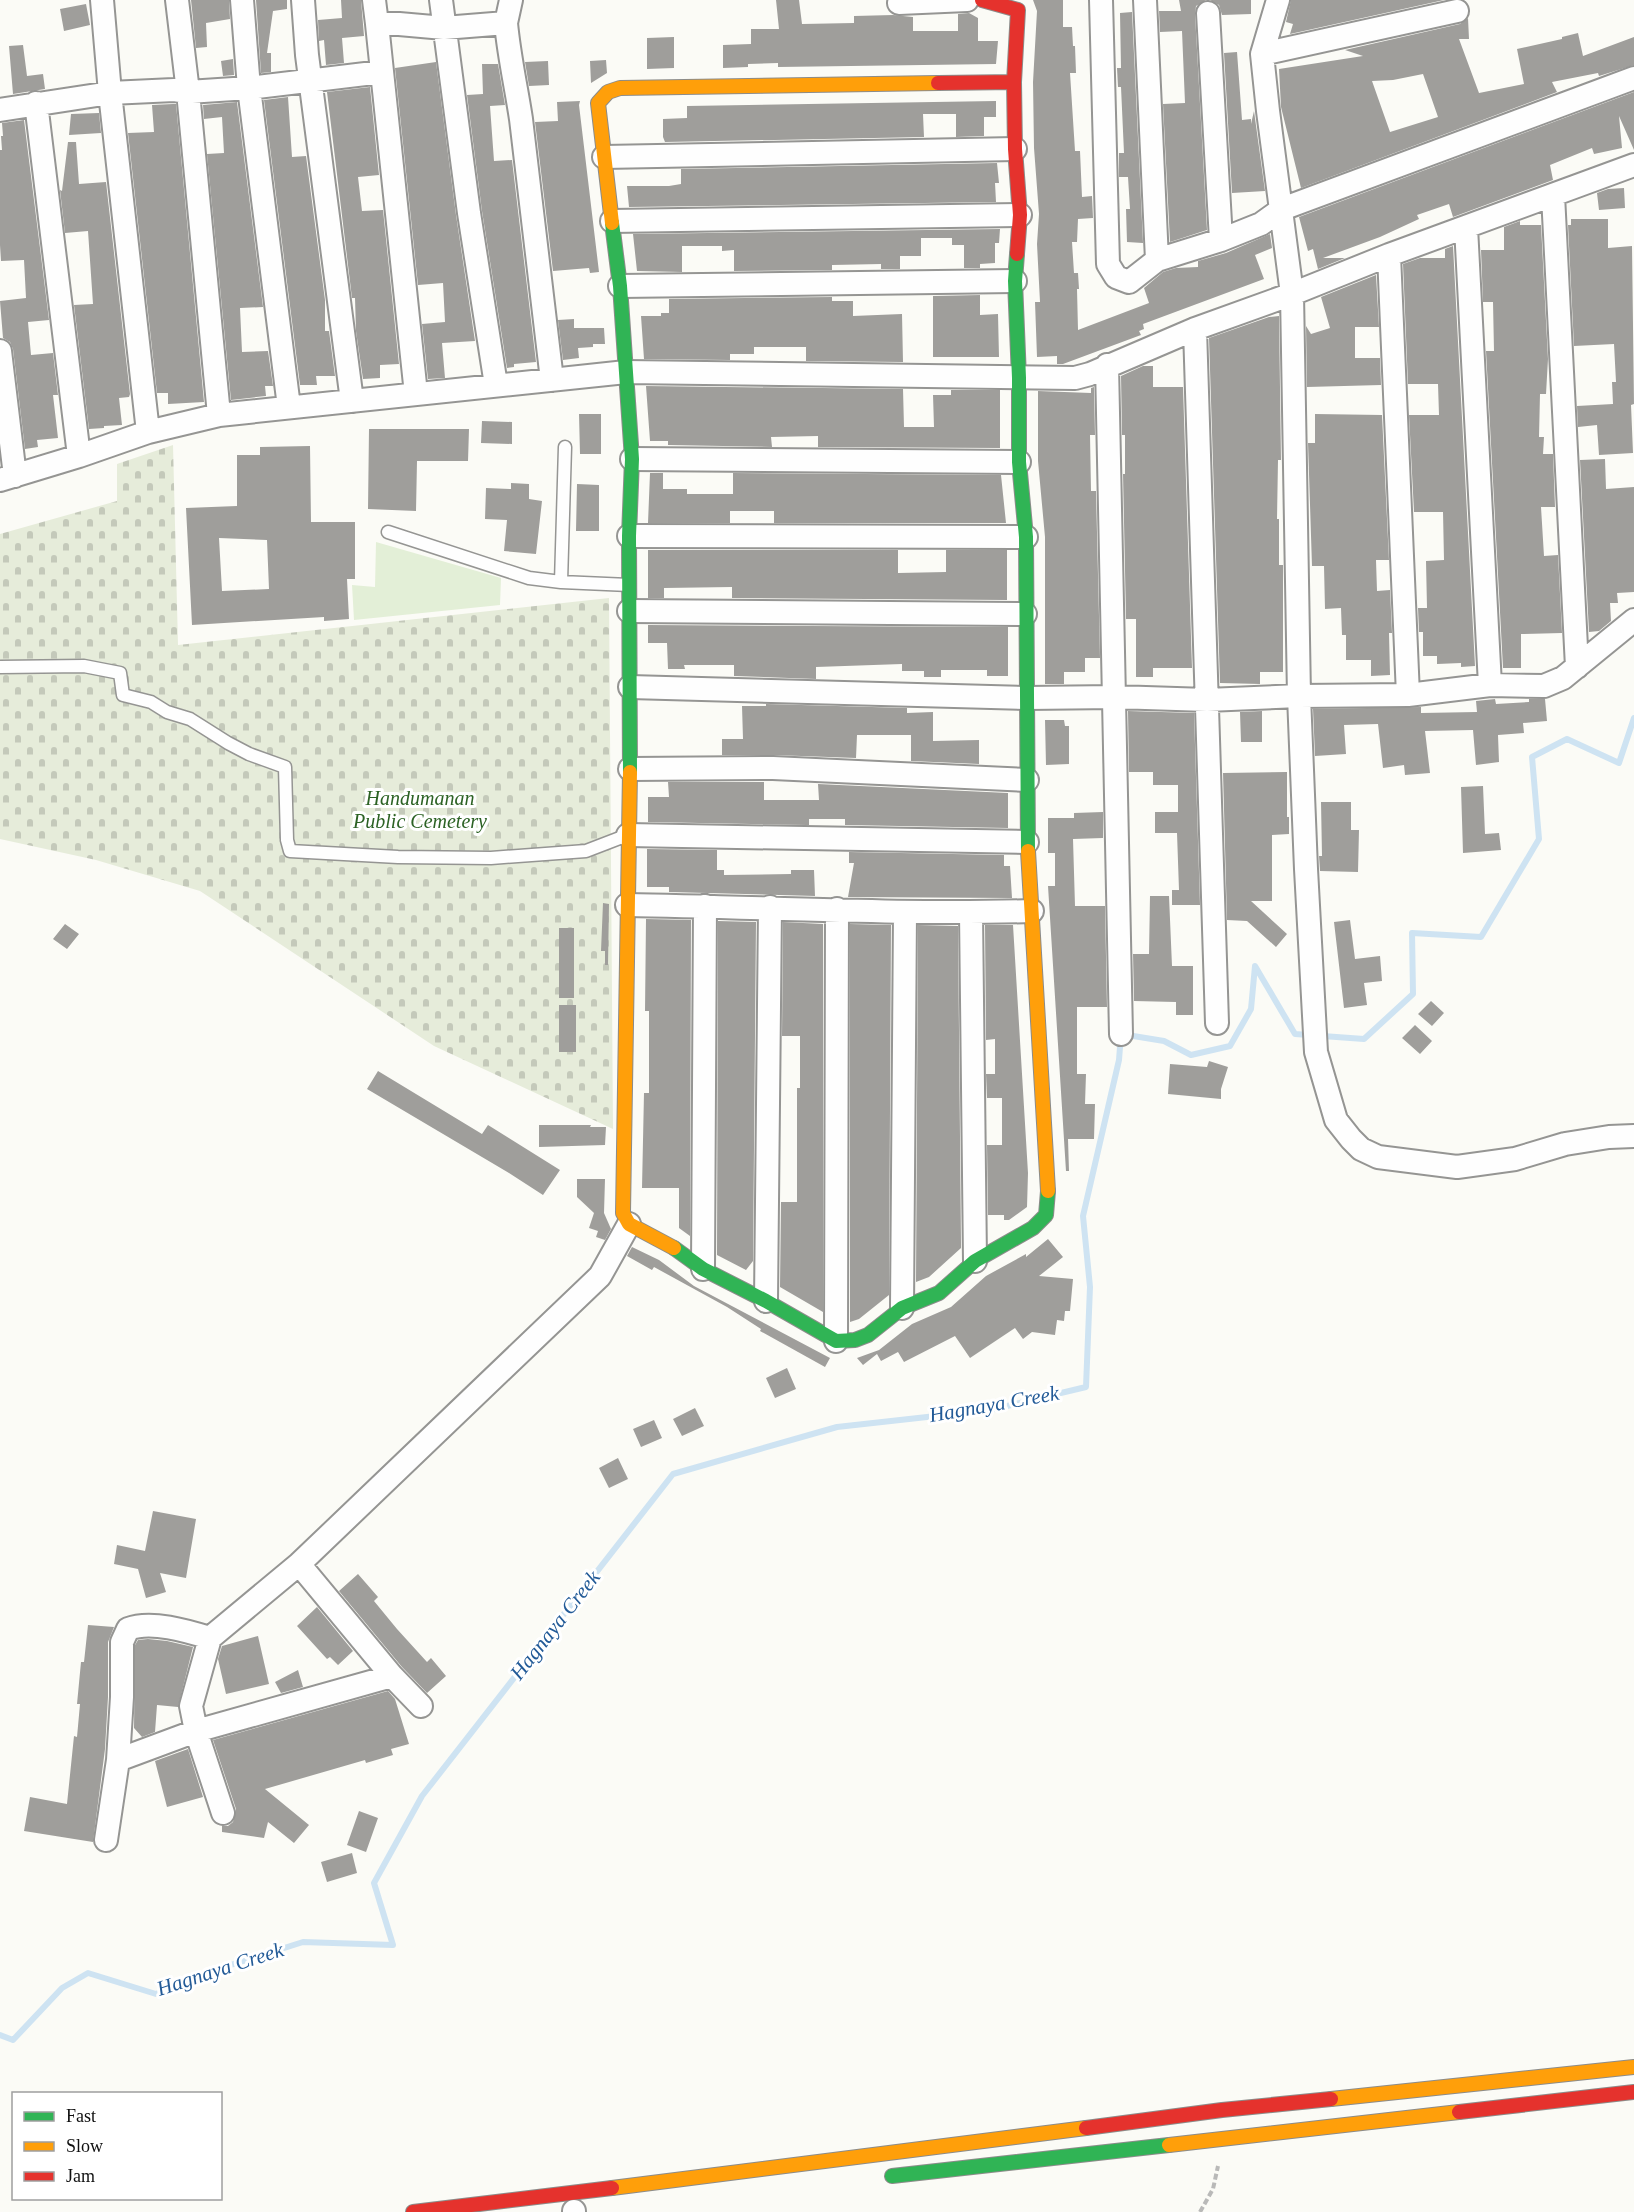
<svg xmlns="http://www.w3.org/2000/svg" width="1634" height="2212" viewBox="0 0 1634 2212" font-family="'Times New Roman',serif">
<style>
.grass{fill:#e3efd7}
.cemetery{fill:url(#cemetery-stones)}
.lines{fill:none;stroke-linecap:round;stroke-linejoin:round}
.stream{stroke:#cee3f2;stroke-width:6}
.building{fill:#9f9e9b;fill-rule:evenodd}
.lane-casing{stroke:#959593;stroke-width:15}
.street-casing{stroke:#959593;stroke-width:26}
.fast-casing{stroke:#8c8c8a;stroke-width:16}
.slow-casing{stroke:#8c8c8a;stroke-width:16}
.jam-casing{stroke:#8c8c8a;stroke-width:16}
.path{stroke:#b9b9b8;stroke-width:4;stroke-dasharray:6 3;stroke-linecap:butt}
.lane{stroke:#fefefe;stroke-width:12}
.street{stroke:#fefefe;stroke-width:22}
.fast{stroke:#30b455;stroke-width:14}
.slow{stroke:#ff9f0a;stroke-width:14}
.jam{stroke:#e5322d;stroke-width:14}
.labels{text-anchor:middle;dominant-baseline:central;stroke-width:6;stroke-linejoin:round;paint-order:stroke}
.park-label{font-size:20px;font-style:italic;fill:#2c6224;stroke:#fff}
.water-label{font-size:21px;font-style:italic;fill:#225a97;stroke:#fff}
</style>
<defs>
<pattern id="cemetery-stones" width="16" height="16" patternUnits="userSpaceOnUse" patternTransform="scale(1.5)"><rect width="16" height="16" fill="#e6ecda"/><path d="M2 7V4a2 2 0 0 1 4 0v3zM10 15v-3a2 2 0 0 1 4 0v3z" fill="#c4c9ba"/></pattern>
</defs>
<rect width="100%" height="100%" fill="#fbfbf6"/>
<path class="grass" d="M376,542L501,578L500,605L354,620L352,585L375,587Z"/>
<path class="cemetery" d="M173,445L178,645L609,598L613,1129L434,1046L200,891L96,860L0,839V534L117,501V464Z"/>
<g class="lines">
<path class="stream" d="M0,2035L13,2040L62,1988L88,1973L156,1994L215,1970L303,1942L393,1945L374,1883L422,1796L673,1474L837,1427L990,1410L1086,1387L1090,1287L1083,1216L1119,1060L1121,1034L1164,1041L1191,1055L1230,1046L1251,1009L1255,966L1295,1034L1364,1039L1413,994L1412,933L1481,937L1539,839L1532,757L1567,739L1619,763L1634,718"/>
</g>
<path class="building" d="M191,0H229L230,19L206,23L207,47L196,48Z
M256,0H287V9L273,11L267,53H271V72L261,73Z
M341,0H361L364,36L342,38L344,63L326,65L324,40L319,41L318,20L342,18Z
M776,0H799L802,24L854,23V16L893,15L913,17V31H958V14L969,13L978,18V41H998L996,64L778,67V63L748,64V67L723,68V45L751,44V29H779Z
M1033,0H1063V27H1072L1073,46H1075L1076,73H1070L1075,151H1080L1082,197L1092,196L1093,218L1078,219L1077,242H1072L1074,273H1078L1079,289H1077L1078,330L1149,303L1144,288L1163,272L1176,268L1198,267V261L1226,253L1270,234L1272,248L1255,255L1264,279L1143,324L1144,329L1139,331L1141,335L1063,364H1057V356L1037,357L1035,302H1040L1037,244L1039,214L1034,148L1033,82L1037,11Z
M1179,0H1206L1196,6L1195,14L1207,230L1170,242L1163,104L1185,103L1182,31L1160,32L1159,11H1181Z
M1210,0H1251V14L1222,15L1219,5Z
M1291,0H1444L1290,34L1293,24L1286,22Z
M86,4L90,25L64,31L60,9Z
M1132,12L1143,243L1127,242L1126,209H1130L1128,177H1119V153H1124L1121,87H1118L1117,68H1121L1120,13Z
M1468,18L1469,39H1459L1479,93L1524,84L1517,49L1562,39V37L1578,33L1583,56L1634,37V65L1599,76L1598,73L1552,82L1557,92L1301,188L1281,107L1279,69L1363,56L1345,50L1460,24ZM1423,74L1438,117L1390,132L1372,81L1393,80Z
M674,37V68L647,69V38Z
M23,45L27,76L43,74L45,89L13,94L9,46Z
M1237,52L1242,120L1251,119V124L1254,111L1265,191L1232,193L1224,53Z
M233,59L234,75L223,76L221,61Z
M606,60L607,73L591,83L590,61Z
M548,61L549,85L529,86L525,62Z
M436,62L456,215L475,341L442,343L445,378L428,379L422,324L445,322L443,283L418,285L395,68Z
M482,64H498L505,105L490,106L494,161L512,160L536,362L514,364V367L507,368L482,211L467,95L483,94Z
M370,87L379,175L358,177L362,211L383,210L399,364L380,365V378L363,379L356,331L355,298H352L327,92Z
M1634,92V150L1619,116L1622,148L1594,154L1592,148L1550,165L1553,180L1453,217L1449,204L1417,215L1419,219L1380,237L1323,258H1345L1318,269L1313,249L1308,251L1299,217Z
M288,97L292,157L306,156L325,300V331H329L335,376H316L317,385H300L264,100Z
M580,101L579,105L599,272L590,273L589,268L553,271L535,122L558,121L557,102Z
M996,101V117H984V136L956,137V114H923L924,137L665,142L663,137V119L687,118V106Z
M237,102L263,307L240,308L242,352L268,351L273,386H265L266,396L231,400L207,154L224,153L222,117L204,119L203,105Z
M173,104H176L204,402L168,404V393H157L128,133L154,132L152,105Z
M99,113L101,133L69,135L71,114Z
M24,120L49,320L28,322L31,355L53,353L58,395H53L58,438L37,440L38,447L25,449L13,349L10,342L3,338L0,301L26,298L24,260L1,261L0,245V150H2L1,136H3L2,123Z
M68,142H76L79,184L106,182L130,394L129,397L119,398L122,425L104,426V428L89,429L74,305L93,304L88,231L65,233L60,190L62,191Z
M997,163L999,183H995L996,202L629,207L627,186H669L681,184V169Z
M1624,188L1625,208L1599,210L1597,193L1608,189Z
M1571,219H1608V248L1632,246L1634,404L1631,405L1633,453L1599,455L1597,425L1578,427L1577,406L1613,404L1612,382H1616L1614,344L1574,346L1568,225H1571Z
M1520,221V225H1541L1548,359L1546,394H1540L1539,437H1544L1543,454H1553L1555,507H1541L1544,556L1558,555L1562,633L1521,634V668H1503L1486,351H1494L1493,302H1483L1481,250H1504V227Z
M1000,229L999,243H995V263L980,264V268H964V245H952V238H921V256H900V269H881V264L832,265V270L734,271V250L722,251V246H682V272L637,271L633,234Z
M1453,246L1475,666L1461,667V663L1437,664V656H1423V632H1419L1418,608H1427L1426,561L1444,560L1443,512H1414L1409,415H1439L1438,384H1408L1403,264L1420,258H1445V249Z
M1376,275L1379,327H1355V358H1380L1381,385L1307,387L1306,326L1311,334L1330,328L1321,297Z
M980,295V315L998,314L999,357H933V296Z
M832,297V301H853V316L902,314L903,362L806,361V347H754V354H730V360L644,359L641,316H661V313H669V299Z
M1279,316L1281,460H1278L1277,519H1279V565H1283V672H1260V684L1220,683L1209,338L1269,317Z
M574,319V328H604L605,344H593V347L578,348L579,358L563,360L558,320Z
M1143,366H1153V387H1183L1192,668H1153V677H1136V619H1126L1123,474H1125V435H1122L1121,376Z
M646,386L903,389L904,427H934L933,395H951V390H1000V448L818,447V436L771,437L772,447L668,445V441H650Z
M1094,387L1095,435H1090L1091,491H1096L1100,658H1085V672H1064V684H1045V537L1038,461V391L1091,393V388Z
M579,414H601V454H580Z
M1315,414L1382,415L1389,560H1376L1377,591L1390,590L1392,633H1389L1390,675L1371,676V660H1346V635H1342L1341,608L1325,609L1324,566H1312L1308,443H1315Z
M482,421L512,422V444L481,443Z
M369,429H469L468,461H417L416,511L368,509Z
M310,446L311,522H355V579H347L349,619L324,621V617L192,625L186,508L237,506V455H260V447ZM219,538L267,540L269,589L222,591Z
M1605,459L1606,489L1634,487V592L1617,593L1618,603H1610L1611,621L1599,631L1589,632L1580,460Z
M650,473H663V489H687V494H733V473L1001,475L1006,523H774V511H730V523H648Z
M511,483L529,484V499L542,501L536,554L504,551L507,520L485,519L486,488L511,489Z
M577,484L599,485V531H576Z
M648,550H898V573L946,572V550H1007V600L732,598V587L664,588V598H648Z
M648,625L1008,627V676H987V670H941V677H924V671H902V664L816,667V679L734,676V665H684L685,669H668L667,643H648Z
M1495,699L1496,704L1529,702V699H1545L1547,721L1523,723L1524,733L1498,735L1499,762L1476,765L1473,730L1425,731L1430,773L1405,775L1404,765L1383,768L1378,724L1344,725L1346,754L1315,756L1313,709L1421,707V713L1477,712L1476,701Z
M766,704L907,708V713L933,712V741L979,740V764L911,761V735H857L856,758L774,755H722V739H743L742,706H766Z
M1128,711L1194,713L1200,905H1172V890H1179L1177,833H1155V812H1178V785H1153V772H1129Z
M1262,711V742H1241L1240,712Z
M1045,720H1064L1065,726H1069V764L1046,765Z
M1287,772V817H1289V834L1272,835V901H1251L1287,934L1276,947L1247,921L1227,920L1223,773Z
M668,782H764V800H819L818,784L1008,793V828L845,825V819H809V825H807L648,822V797H669Z
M1483,786L1485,834L1499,833L1501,850L1463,853L1461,787Z
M1321,802H1351V830H1359L1358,872L1320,871L1319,856H1322Z
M1103,812V838L1073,839L1075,906H1105L1107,1007H1077V1074H1086L1085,1104H1095L1094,1139H1068L1069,1171H1066L1048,886H1055V853H1048V818H1074V813Z
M647,849L717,850V870H724V875L791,874V870H814L815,896L669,892V887H647Z
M849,852L1004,855V866H1010L1012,898L848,897L854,863H849Z
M1150,896H1169L1172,966H1193V1015H1176V1002L1134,1001L1133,954H1149Z
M603,903L609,904L608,965H605V951H601Z
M646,919L691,920L690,1236L679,1228V1188H642L644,1093H649V1011H645Z
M1350,920L1355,959L1380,956L1382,981L1364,983L1367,1005L1344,1008L1334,922Z
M718,921L756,922L753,1261L746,1270L717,1255Z
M783,922L823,924V1312L780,1287L781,1202H797V1088H800V1036H782Z
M65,924L79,934L67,949L53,939Z
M850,924L891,925L889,1295L859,1319L850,1322Z
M918,925L958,926L961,1242V1248L929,1277L916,1282Z
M985,925H1013L1028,1173L1027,1207L1009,1220H1004V1215H988L987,1145H1002V1098H987L986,1074H995V1039L986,1040Z
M559,928H574V998H559Z
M1431,1001L1444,1013L1432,1026L1418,1014Z
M559,1005H576V1052H559Z
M1415,1025L1432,1041L1420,1054L1402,1038Z
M1209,1061L1228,1067L1221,1089V1099L1168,1094L1170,1064L1207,1067Z
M378,1071L482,1134L488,1125L560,1170L543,1195L509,1173L367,1089Z
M539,1125H591L590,1127H606L605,1145L539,1147Z
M577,1179H605L604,1213L611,1229L605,1240L596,1237L598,1231L589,1228L594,1213L577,1197Z
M1048,1239L1063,1257L1039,1276L1073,1279L1070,1311H1065L1064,1321L1057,1320L1055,1335L1032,1332L1023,1339L1015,1328L970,1358L955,1336L904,1362L898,1352L881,1361L877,1354L863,1365L857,1358L879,1350L912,1324L951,1307L986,1276L1026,1254V1257Z
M632,1247L659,1260L694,1286L830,1358L825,1367L760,1331L761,1329L727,1307L654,1267L652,1270L627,1256Z
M787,1368L796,1389L775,1398L766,1378Z
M695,1408L704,1426L682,1436L673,1419Z
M654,1420L662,1438L641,1447L633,1429Z
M618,1458L628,1479L609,1488L599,1468Z
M153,1511L196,1519L186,1578L160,1573L166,1592L146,1598L138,1569L114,1564L117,1545L145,1551Z
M358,1574L378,1597L374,1601L397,1629L427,1662L431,1658L446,1676L427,1693L402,1667L339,1591Z
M317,1607L353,1651L338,1665L330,1657L327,1659L297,1626Z
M88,1625L114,1627L108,1642V1697L105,1749L93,1842L24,1831L30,1797L67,1804L74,1736L77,1737L80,1704H77L81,1662H84Z
M258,1636L269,1684L226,1694L218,1659L222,1646Z
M148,1639L167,1641L193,1647L178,1707L157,1705L155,1732L142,1737L134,1728L135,1645L138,1640Z
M298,1670L303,1687L281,1693L275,1682Z
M388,1691L395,1699L409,1744L391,1749L393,1755L366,1763L365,1760L265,1789L309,1825L294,1843L268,1822L264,1838L222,1832V1826H228L233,1822L236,1809L213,1740Z
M188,1749L203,1797L167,1807L155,1761Z
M359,1811L378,1818L366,1852L347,1845Z
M352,1853L357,1873L327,1882L321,1862Z"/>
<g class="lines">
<defs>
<path id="lane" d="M388,532L529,578L561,582L629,585
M561,582L565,447
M0,667L84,666L120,673L123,695L151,702L167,712L190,719L228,743L249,754L285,767L287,840L290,851L398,857L491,858L586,851L625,836"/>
<path id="street" d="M102,0L110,93L148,432
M177,0L188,92L219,415
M242,0L249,88L289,407
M303,0L307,55L352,401
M374,0L377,24
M441,0L469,213L496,385
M1101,0L1108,264L1116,277L1129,282L1157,260L1221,240L1261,224L1282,209L1634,78
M1145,0L1157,260
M1278,0L1262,54L1268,111L1292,294L1299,696L1306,869L1316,1052L1336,1120L1351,1139L1361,1149L1378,1157L1457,1167L1515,1159L1565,1144L1609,1137L1634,1136
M899,3L967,0
M1208,13L1221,240
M506,23C509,56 516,86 521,119L552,380
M1262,54L1457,11
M36,103L79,456
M0,110L110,93L174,90L188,92L249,88L382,72
M604,157L1015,149
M1553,195L1577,667
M612,221L1020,215
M1466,227L1490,685
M1389,255L1408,695
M620,286L1015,281
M1195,329L1217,1023
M0,351L15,476
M1107,365L1121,1034
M416,394L377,24H399L444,28L506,23L511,0
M632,459L1019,462
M0,480L79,456L148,432L219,415L626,372L1075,378L1090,374L1195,329L1292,294L1389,255L1634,165
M629,536L1026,537
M629,611L1025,614
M630,687L1027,698L1115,697L1207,700L1299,696L1408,695L1490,685L1544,686L1563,678L1634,620
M630,769L773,768L1027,780
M628,835L1027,842
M627,905C762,907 897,915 1032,911
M971,913L975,1261
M703,1269L705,906
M766,1301L770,907
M902,1308L905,913
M836,1341L837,909
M299,1564L392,1676
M210,1638L191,1706L196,1731L223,1813
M118,1760L196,1731L392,1676L421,1706
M106,1840L118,1760L122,1697V1642L128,1629C151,1620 187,1631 210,1638L299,1564L600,1276L629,1224
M574,2212V2211"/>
<path id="fast" d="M612,223L620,286L632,459L629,536L630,772
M1017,254L1015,281L1019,378V462L1026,537L1028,851
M674,1248L703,1269L766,1301L836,1341L855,1340L868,1335L902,1308L939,1293L975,1261L1033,1228L1046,1215L1048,1191
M892,2176L1169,2145"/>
<path id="slow" d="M612,223L598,103L608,92L620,88L938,83
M630,772L623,1213L629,1224L674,1248
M1028,851L1048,1191
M1331,2099L1634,2067
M1169,2145L1459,2112
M612,2188L1086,2128"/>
<path id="jam" d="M982,0L1018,10L1014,82L1015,149L1020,215L1017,254
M938,83L1014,82
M1459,2112L1634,2092
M1086,2128L1222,2110L1331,2099
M413,2212L612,2188"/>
</defs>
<use href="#lane" class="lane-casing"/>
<use href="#street" class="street-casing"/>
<use href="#fast" class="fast-casing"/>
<use href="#slow" class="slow-casing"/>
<use href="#jam" class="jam-casing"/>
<path class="path" d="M1200,2212L1213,2189L1218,2166"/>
<use href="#lane" class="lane"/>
<use href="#street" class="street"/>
<use href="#fast" class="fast"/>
<use href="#slow" class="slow"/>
<use href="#jam" class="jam"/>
</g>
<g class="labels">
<g class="park-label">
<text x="420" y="798">Handumanan<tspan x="420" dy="23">Public Cemetery</tspan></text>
</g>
<g class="water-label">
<text transform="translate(994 1404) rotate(-10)">Hagnaya Creek</text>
<text transform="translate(555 1625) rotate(-52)">Hagnaya Creek</text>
<text transform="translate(220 1969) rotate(-18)">Hagnaya Creek</text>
</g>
</g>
<rect x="12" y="2092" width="210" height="108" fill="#ffffff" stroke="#9f9f9f" stroke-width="1.5"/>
<rect x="24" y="2112" width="30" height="9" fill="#30b455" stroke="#9f9f9f" stroke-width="1.5"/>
<text x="66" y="2122" font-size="18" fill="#0f0f0f">Fast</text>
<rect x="24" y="2142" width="30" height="9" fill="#ff9f0a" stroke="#9f9f9f" stroke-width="1.5"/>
<text x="66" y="2152" font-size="18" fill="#0f0f0f">Slow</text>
<rect x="24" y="2172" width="30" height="9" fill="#e5322d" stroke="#9f9f9f" stroke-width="1.5"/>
<text x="66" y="2182" font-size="18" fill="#0f0f0f">Jam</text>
</svg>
